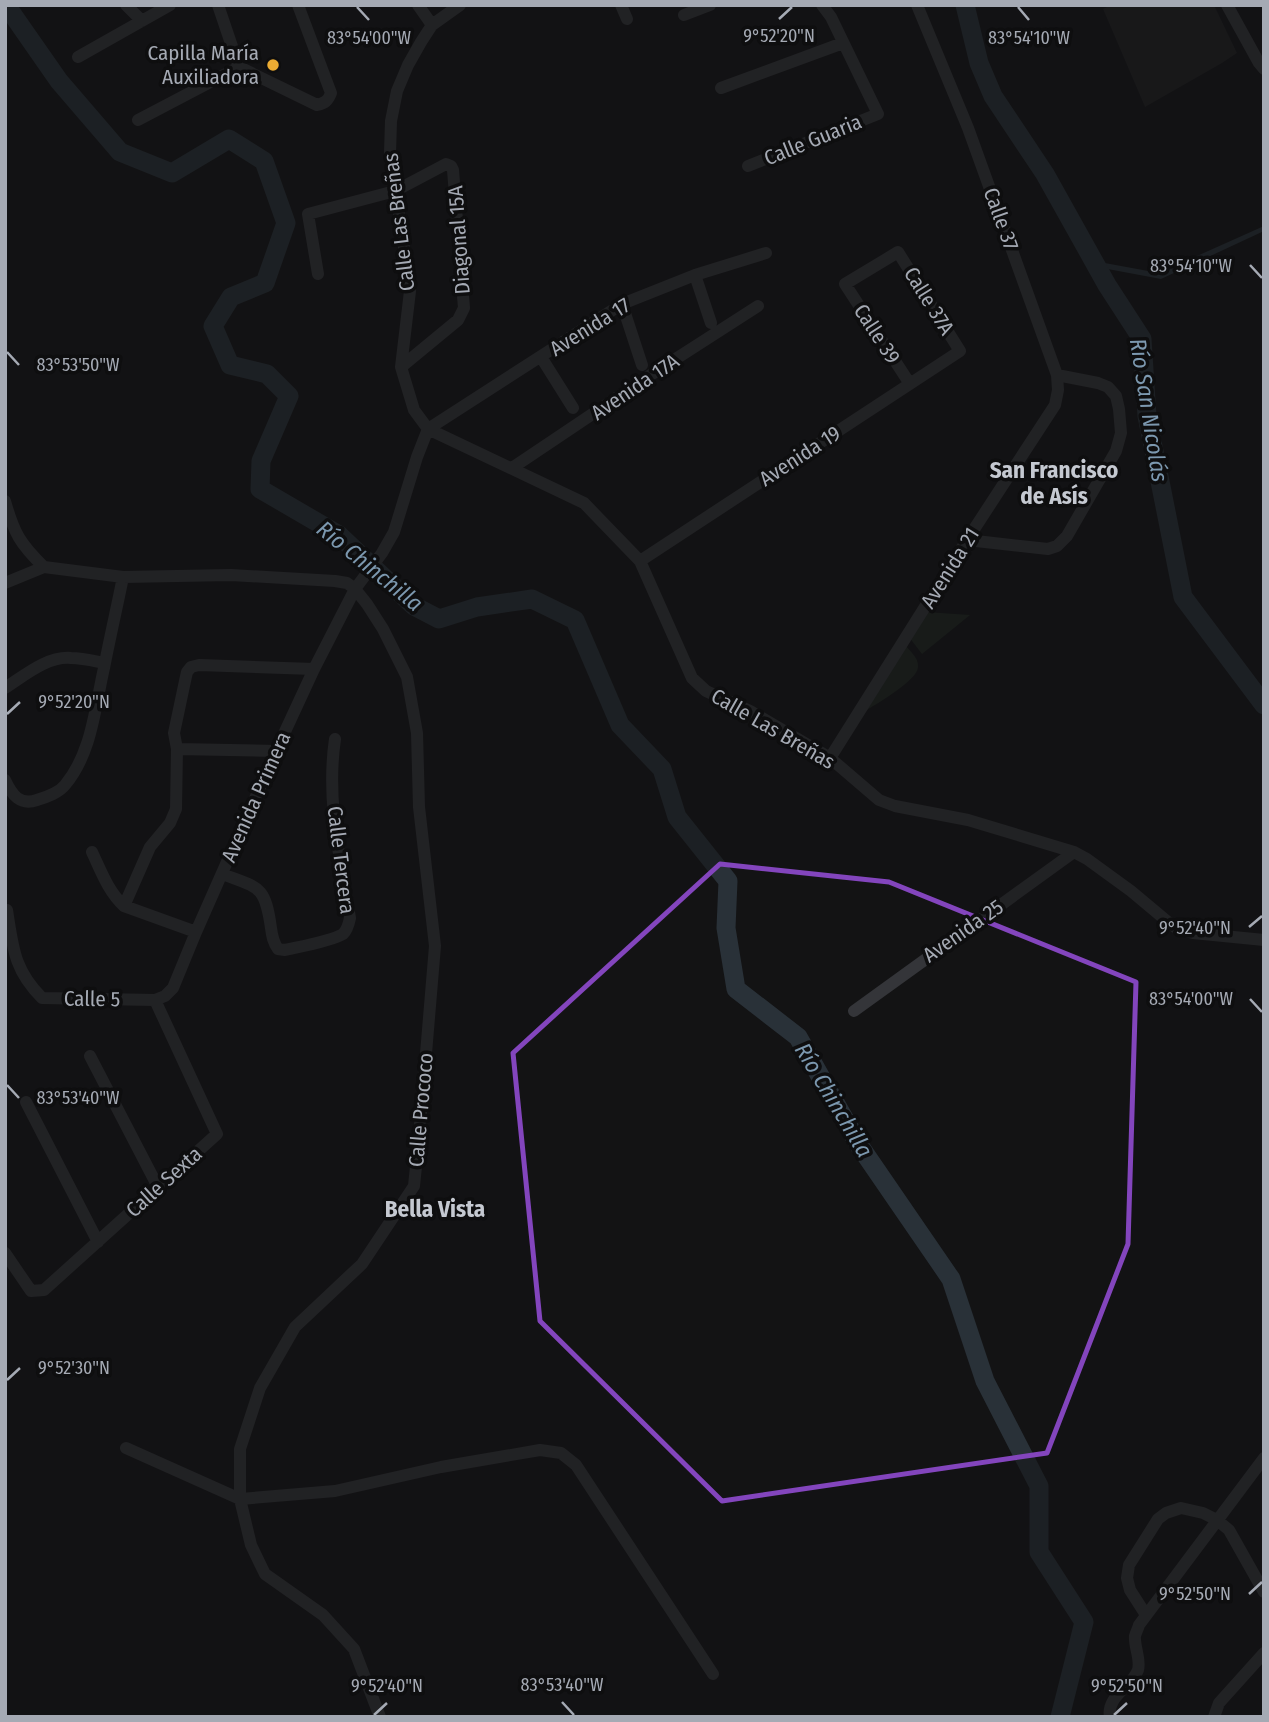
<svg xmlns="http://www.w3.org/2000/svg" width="1269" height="1722" viewBox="0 0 1269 1722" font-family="'Fira Sans Condensed',sans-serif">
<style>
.built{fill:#1f1f21}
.green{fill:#1f2720}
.water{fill:#293138}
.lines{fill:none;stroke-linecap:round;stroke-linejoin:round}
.river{stroke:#293138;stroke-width:19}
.minor{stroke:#343539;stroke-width:12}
.marked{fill:none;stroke:#8345bd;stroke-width:5;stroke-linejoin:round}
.ticks{fill:none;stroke:#a5aab4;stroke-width:2.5}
.poi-dot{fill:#ecac33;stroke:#0e0e0f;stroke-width:2.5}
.labels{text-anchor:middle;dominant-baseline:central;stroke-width:7;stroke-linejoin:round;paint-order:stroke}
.poi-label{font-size:21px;fill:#a5aab4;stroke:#0e0e0f;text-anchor:end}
.street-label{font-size:21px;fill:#a5aab4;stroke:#0e0e0f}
.water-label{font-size:23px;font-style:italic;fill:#7c98af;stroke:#0e0e0f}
.neighbourhood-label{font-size:23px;font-weight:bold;fill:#c5c9d1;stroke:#0e0e0f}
.ticks-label{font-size:18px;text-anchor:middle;fill:#a5aab4;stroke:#0e0e0f;stroke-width:7;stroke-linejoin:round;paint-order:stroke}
</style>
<rect width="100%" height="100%" fill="#131314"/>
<path class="built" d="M1111,5H1214L1237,53L1222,63L1145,107L1103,9Z"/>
<path class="green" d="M926,612L970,615L922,654L909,637Z
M905,645C910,651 919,658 918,667C918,681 871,707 859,715Z"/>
<path class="water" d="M1264,226V231L1161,279L1097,267L1094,261L1159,273Z"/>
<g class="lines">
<path class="river" d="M6,5L59,81L120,152L172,173L229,139L264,161L286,223L265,283L231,297L213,326L230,365L267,374L289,396L261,461L260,489L339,535L414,606L439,619L477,607L532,599L575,620L620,725L662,769L677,817L728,881L726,928L736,989L798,1037L859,1145L951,1279L985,1381L1039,1486V1552L1084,1622L1060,1717
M965,5L979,63L993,96L1045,174L1107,285L1142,339L1147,416L1183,597L1264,705"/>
<path class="minor" d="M126,5L142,21
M218,5L239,67L317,105C325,103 328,101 331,93L298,5
M418,5L432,25
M460,5L432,25L421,42L408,65L397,91L391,121L390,153L409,281L410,291L401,367L414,410L428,429L584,503L640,561L692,678L706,691L750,711L830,758L879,800L895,806L968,820L1074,852L1087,859L1131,891L1168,922L1178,929L1193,933L1264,940
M621,5L627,19
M1227,5L1259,63L1264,69
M684,15L710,5
M78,57L170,5
M721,88L843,43
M138,120L239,67
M748,166L878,114L831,17L822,5
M318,274L308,214L395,191L446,164L451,166L453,170L464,308L458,320L401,367
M695,275L711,323
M622,304L642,365
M541,357L573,408
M428,429L622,304L695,275L766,253
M512,468L646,378L758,306
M5,501C14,533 20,544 44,567
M967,540L1048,549L1057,546L1067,536L1116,451L1121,433L1119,409L1116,396L1108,387L1098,383L1057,375
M640,561C747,491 853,421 960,351L898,252L845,284L910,384
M5,583L44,567L123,577L231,575L335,581L347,583L355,589L367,604L383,629L407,677L417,733L419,807L435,946L419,1137L414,1186L362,1264L295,1327L260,1388L240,1449V1499L251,1545L265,1574L323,1615L354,1649L380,1717
M5,688C24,676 47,656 71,658C82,658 94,661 104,663
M177,749L276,751
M830,758L967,540L1055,405L1058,390L1057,375L968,128L917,5
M5,780C12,795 20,806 37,800C46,797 59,793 65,785C92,753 95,707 104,668C110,637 117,607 123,577
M92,852C101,871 108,891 124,906L196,932
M222,874C259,888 265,885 271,928C272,936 273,942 278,949L285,950C298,947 332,941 343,934C347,930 349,923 350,918C340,858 326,800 335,739
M124,906L150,847L170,823L176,809L177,749L174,733L185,681L187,672L191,667L199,665L314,669
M7,910C13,948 14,970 42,998L155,1000L165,996L173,988L196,932L276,751L314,669L355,589L382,553L394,532L417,457L428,429
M854,1011L1074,852
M90,1056L158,1187
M26,1102L98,1242
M5,1253L31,1291L44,1290L217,1134L155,1000
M126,1448L240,1499L335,1491L441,1467L540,1450L561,1453L576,1465L713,1674
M1146,1615L1130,1590L1127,1578L1129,1565L1158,1519L1166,1513L1181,1508L1203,1513L1217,1520L1229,1530L1264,1592
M1110,1717C1106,1696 1132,1687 1138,1670C1141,1659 1134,1647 1135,1636C1136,1632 1138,1629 1139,1625L1264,1458
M1214,1717L1219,1703L1264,1653"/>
</g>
<path d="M0 0H1269V1722H0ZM720,864L889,882L1136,982L1128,1244L1047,1453L722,1501L540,1321L513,1053Z" fill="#131314" fill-opacity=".55" fill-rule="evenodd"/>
<path class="marked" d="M720,864L889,882L1136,982L1128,1244L1047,1453L722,1501L540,1321L513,1053Z"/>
<path class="ticks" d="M357,7L369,20M1018,7L1029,20M779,19L792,7M1250,265L1262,278M7,352L19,365M7,714L20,702M1249,927L1262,916M1250,999L1262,1012M7,1085L19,1098M7,1380L20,1368M1249,1594L1262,1582M562,1702L574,1715M374,1715L387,1703M1114,1715L1127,1703"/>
<circle class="poi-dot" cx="273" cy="65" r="7"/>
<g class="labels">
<g class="poi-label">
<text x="259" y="53">Capilla María<tspan x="259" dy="24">Auxiliadora</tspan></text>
</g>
<g class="street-label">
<text transform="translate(813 140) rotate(-22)">Calle Guaria</text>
<text transform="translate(1001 219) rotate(70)">Calle 37</text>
<text transform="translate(399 222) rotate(-97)">Calle Las Breñas</text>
<text transform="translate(459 240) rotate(-94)">Diagonal 15A</text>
<text transform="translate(929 301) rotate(58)">Calle 37A</text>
<text transform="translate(590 327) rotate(-32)">Avenida 17</text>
<text transform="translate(877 334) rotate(57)">Calle 39</text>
<text transform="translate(635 387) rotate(-34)">Avenida 17A</text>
<text transform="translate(800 456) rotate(-33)">Avenida 19</text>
<text transform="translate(950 568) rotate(-58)">Avenida 21</text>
<text transform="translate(773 729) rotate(30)">Calle Las Breñas</text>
<text transform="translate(256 797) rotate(-66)">Avenida Primera</text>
<text transform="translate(341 860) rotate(83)">Calle Tercera</text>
<text transform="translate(963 931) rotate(-35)">Avenida 25</text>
<text transform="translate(92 999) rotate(1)">Calle 5</text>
<text transform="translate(421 1110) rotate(-85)">Calle Prococo</text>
<text transform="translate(164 1182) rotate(-42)">Calle Sexta</text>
</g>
<g class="water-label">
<text transform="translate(1149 410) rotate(81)">Río San Nicolás</text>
<text transform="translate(370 566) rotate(39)">Río Chinchilla</text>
<text transform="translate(834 1100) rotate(59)">Río Chinchilla</text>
</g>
<g class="neighbourhood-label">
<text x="1054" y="470">San Francisco<tspan x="1054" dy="26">de Asís</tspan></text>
<text x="435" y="1209">Bella Vista</text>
</g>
</g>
<g class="ticks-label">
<text x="779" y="42">9°52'20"N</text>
<text x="369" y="44">83°54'00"W</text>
<text x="1029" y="44">83°54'10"W</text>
<text x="1191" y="272">83°54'10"W</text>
<text x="78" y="371">83°53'50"W</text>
<text x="74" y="708">9°52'20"N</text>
<text x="1195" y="934">9°52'40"N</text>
<text x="1191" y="1005">83°54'00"W</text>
<text x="78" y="1104">83°53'40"W</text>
<text x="74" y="1374">9°52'30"N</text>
<text x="1195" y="1600">9°52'50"N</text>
<text x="562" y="1691">83°53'40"W</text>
<text x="387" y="1692">9°52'40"N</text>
<text x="1127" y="1692">9°52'50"N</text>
</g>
<rect width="1269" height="1722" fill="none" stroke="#a5aab4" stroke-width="14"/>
</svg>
